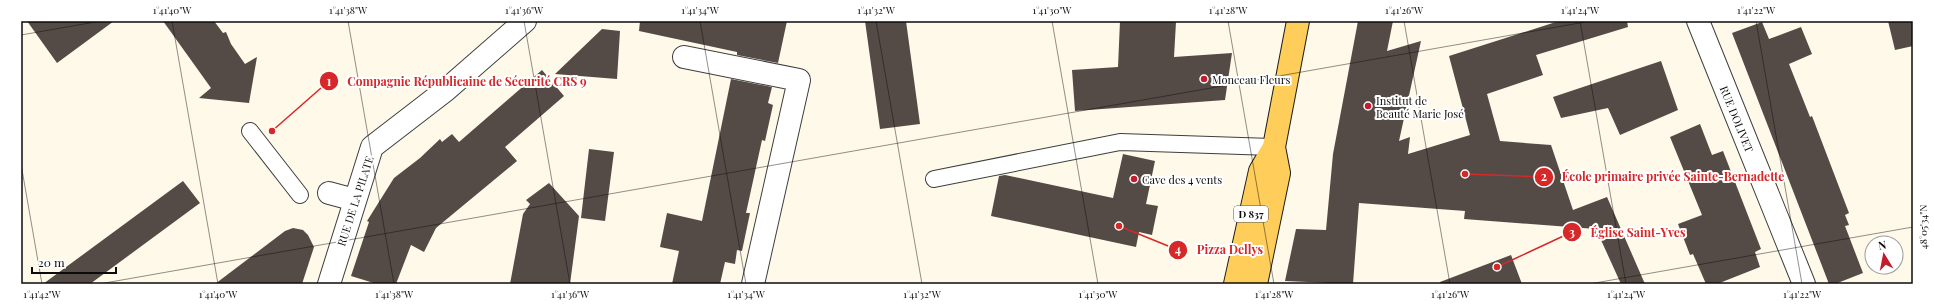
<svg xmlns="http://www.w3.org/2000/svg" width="1934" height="305" viewBox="0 0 1934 305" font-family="'Playfair Display',serif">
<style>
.building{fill:#544b47}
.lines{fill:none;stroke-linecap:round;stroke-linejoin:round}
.lane-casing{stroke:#3e3e3e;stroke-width:18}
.street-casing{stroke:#3e3e3e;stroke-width:24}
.primary-casing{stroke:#1c1c1c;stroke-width:24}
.lane{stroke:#fff;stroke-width:16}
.street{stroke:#fff;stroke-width:22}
.primary{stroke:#ffcd59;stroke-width:22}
.ticks{fill:none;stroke:#0b0b0b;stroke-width:1;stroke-opacity:0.45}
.poi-dot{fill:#c21c2d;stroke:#fff;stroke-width:1.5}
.labels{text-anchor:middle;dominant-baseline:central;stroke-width:4;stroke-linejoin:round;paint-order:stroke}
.shield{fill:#fff;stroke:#545454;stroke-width:1}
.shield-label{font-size:10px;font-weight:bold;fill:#0b0b0b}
.poi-label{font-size:11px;fill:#0b0b0b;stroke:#fff;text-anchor:start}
.street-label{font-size:11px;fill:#0b0b0b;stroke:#fff}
.leader{fill:none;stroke:#d62828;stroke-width:1.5}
.callout-dot{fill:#d62828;stroke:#fff;stroke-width:1.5}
.mark-label{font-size:12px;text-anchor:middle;font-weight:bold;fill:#fff}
.callout-label{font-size:12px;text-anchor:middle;font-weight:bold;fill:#d62828;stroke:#fff;stroke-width:4;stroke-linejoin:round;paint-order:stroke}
.neatline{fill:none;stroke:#0b0b0b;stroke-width:1.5}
.ticks-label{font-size:10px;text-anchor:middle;fill:#0b0b0b}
</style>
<rect width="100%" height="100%" fill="#fff9e9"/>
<path class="building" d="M27,21H114L57,63Z
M163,21H214L223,33L226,32L231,44L245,64L257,57L249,103L199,98L211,88Z
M640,21H787L778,63L737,55V52L639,31Z
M865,21H906L920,124L880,129Z
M1120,21L1176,22L1174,57L1232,53L1225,100L1075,111L1072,70L1118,67Z
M1358,21H1393L1387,51L1421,41L1399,141L1410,137L1408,154L1470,135L1449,56L1559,21H1627L1628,27L1536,55L1543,75L1487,94L1500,141L1551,145L1573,210L1607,197L1645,284H1621L1596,229L1464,219L1465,211L1359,203L1353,284L1285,281L1296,229L1326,230L1333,154Z
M1888,21H1913V46L1895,50Z
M1762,22L1769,39L1801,27L1812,54L1789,64L1810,117L1812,116L1849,213L1845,215L1849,225L1845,226L1863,273L1835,284H1829L1732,33Z
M602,29L620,31L617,79L555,74Z
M1661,61L1678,110L1620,135L1608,108L1561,118L1553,97Z
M542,70L564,96L505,147L517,161L436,228L424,252L411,245L396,284H377L351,276L369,222L367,221L394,178L420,158L440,139L442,142L452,134L459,142Z
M731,79L772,87L768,103L773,105L765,141L762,140L746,213H750L742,251L737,250L735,264L725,262L720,284H672L679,251L660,247L667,213L702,221Z
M1700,124L1712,155L1723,151L1761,249L1755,252L1760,267L1717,284H1706L1693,254L1690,255L1678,224L1702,215L1670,137Z
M589,149L614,152L605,221L581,218Z
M1123,154L1155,161L1146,204L1158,206L1152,235L1139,232L1136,247L991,216L999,176L1005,175L1113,198Z
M183,181L200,203L90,284H43Z
M549,183L579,216L570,284H510L523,214L530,204L526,200Z
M293,228L303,230L308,235L314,247L302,284H215L285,231Z
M1511,255L1522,284H1440V282Z"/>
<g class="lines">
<defs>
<path id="lane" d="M250,131L300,195
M934,179L1120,142L1274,147"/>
<path id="street" d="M1698,21L1804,284
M684,57L799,80L753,284
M329,193L355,200
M329,284L372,147L446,90L525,21"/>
<path id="primary" d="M1235,284L1260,171L1274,147L1298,21
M1256,284L1279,173L1274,147"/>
</defs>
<use href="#lane" class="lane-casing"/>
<use href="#street" class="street-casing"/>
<use href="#primary" class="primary-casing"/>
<use href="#lane" class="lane"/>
<use href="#street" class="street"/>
<use href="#primary" class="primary"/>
</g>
<path class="ticks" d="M172,21L218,284M348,21L394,284M524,21L570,284M700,21L746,284M876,21L922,284M1052,21L1098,284M1228,21L1274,284M1404,21L1450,284M1580,21L1626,284M1756,21L1802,284M21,35L101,21M21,164L42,284M99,284L1591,21M1589,284L1913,227"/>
<g class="poi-dot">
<circle cx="1204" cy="79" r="4"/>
<circle cx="1368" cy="106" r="4"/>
<circle cx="1134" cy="179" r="4"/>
</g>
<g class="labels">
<rect class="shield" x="1234" y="206" width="34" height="16" rx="3"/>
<g class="shield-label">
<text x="1251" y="214">D 837</text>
</g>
<g class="poi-label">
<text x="1212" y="79">Monceau Fleurs</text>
<text x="1376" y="100">Institut de<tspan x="1376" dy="13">Beauté Marie José</tspan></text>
<text x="1142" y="179">Cave des 4 vents</text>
</g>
<g class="street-label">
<text transform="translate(1737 119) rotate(68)">RUE DOLIVET</text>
<text transform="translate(355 201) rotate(-72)">RUE DE LA PILATE</text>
</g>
</g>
<path class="leader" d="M272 131L329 81M1465 174L1544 177M1497 267L1572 232M1119 226L1178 250"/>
<g class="callout-dot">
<circle cx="272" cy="131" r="4"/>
<circle cx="1465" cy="174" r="4"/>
<circle cx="1497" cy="267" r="4"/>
<circle cx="1119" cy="226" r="4"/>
<circle cx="329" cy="81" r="10"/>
<circle cx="1544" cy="177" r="10"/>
<circle cx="1572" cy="232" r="10"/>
<circle cx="1178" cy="250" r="10"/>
</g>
<g class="mark-label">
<text x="329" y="86">1</text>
<text x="1544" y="181">2</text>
<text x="1572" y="237">3</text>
<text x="1178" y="254">4</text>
</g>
<g class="callout-label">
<text x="467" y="86">Compagnie Républicaine de Sécurité CRS 9</text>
<text x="1673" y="181">École primaire privée Sainte-Bernadette</text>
<text x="1638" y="237">Église Saint-Yves</text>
<text x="1230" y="254">Pizza Dellys</text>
</g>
<rect width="1934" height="305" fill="none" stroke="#ffffff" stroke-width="44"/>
<g transform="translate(1884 255) rotate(350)"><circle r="19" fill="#ffffff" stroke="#9d9d9d"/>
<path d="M0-3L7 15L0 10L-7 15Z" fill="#c21c2d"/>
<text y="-6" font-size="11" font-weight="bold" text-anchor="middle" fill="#0b0b0b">N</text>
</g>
<path d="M32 267v6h84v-6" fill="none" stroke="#0b0b0b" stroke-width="2"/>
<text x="38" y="267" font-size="12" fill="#0b0b0b" stroke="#ffffff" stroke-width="3" paint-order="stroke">20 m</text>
<rect x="22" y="22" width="1890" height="261" class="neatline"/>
<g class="ticks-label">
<text x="172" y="14">1°41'40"W</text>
<text x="348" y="14">1°41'38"W</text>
<text x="524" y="14">1°41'36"W</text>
<text x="700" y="14">1°41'34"W</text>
<text x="876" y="14">1°41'32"W</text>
<text x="1052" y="14">1°41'30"W</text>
<text x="1228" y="14">1°41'28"W</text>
<text x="1404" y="14">1°41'26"W</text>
<text x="1580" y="14">1°41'24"W</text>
<text x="1756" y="14">1°41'22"W</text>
<text transform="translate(1923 227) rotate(-90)" y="4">48°05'34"N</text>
<text x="42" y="298">1°41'42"W</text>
<text x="218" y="298">1°41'40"W</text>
<text x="394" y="298">1°41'38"W</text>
<text x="570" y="298">1°41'36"W</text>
<text x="746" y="298">1°41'34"W</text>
<text x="922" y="298">1°41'32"W</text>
<text x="1098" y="298">1°41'30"W</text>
<text x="1274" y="298">1°41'28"W</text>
<text x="1450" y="298">1°41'26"W</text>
<text x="1626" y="298">1°41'24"W</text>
<text x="1802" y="298">1°41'22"W</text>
</g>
</svg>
